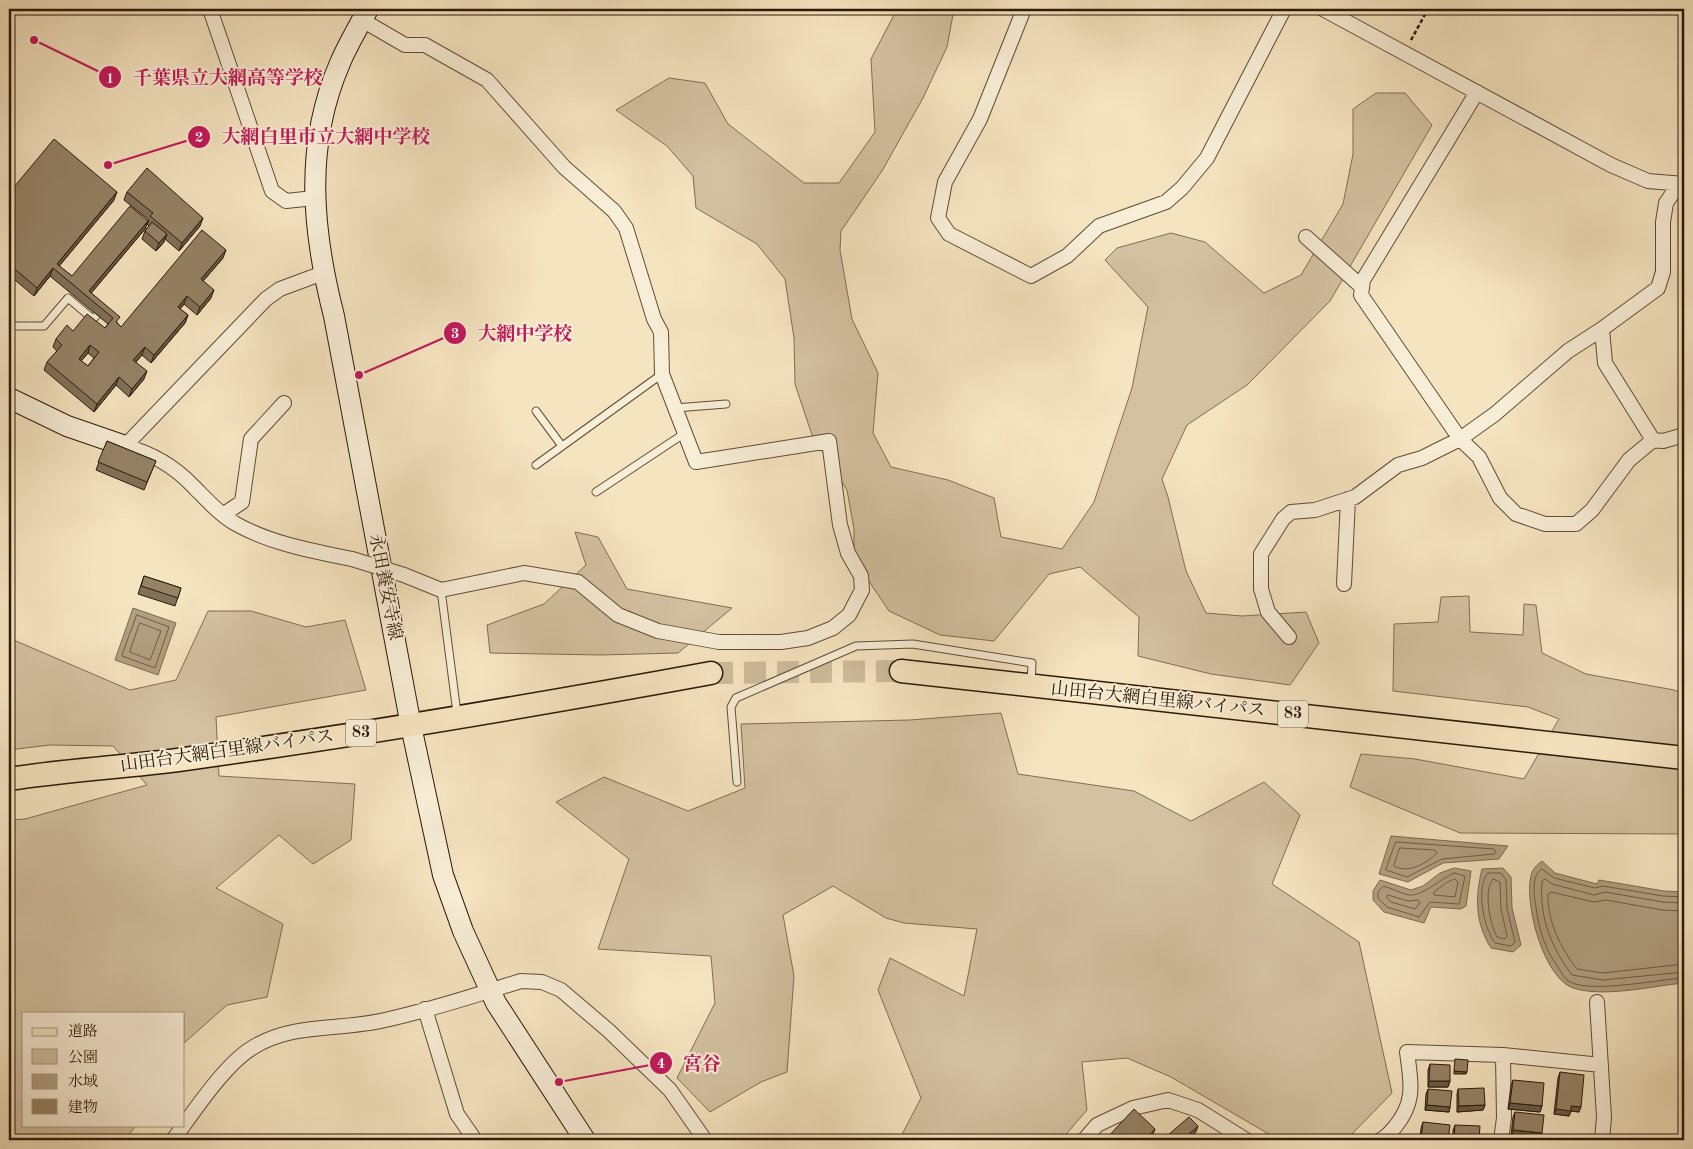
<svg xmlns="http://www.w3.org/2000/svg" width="1693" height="1149" viewBox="0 0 1693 1149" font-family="'Old Standard TT','Noto Serif JP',serif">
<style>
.green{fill:#d3c1a1;stroke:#806d54}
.water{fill:#b19f81;stroke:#7c6950}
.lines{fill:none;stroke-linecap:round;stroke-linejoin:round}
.shore{stroke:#6f5c44;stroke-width:1}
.primary-tunnel{stroke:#cdbb9b;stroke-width:22;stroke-dasharray:22 11;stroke-linecap:butt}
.lane-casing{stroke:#5f4c35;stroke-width:9}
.street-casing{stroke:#5f4c35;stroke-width:16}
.secondary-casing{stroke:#2d1907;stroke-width:22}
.primary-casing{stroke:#2d1907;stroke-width:25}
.path{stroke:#2d1907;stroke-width:2.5;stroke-dasharray:4 2.5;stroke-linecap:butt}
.lane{stroke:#f8edd6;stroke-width:7}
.street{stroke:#f8edd6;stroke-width:14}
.secondary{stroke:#f8edd6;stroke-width:20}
.primary{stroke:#f5e4c0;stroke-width:22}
.street-bridge-casing{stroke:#5f4c35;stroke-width:16;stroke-linecap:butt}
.street-bridge{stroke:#f8edd6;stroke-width:14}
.wall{fill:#807159;stroke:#2d1907;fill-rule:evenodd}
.shaded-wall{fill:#685c48;stroke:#2d1907}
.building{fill:#958367;stroke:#2d1907;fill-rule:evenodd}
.labels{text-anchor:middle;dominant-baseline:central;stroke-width:4;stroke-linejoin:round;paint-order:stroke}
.shield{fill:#f8edd6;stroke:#6a5945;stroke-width:1}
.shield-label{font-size:16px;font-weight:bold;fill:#2d1907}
.street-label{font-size:18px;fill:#2d1907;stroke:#f8edd6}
.leader{fill:none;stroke:#c2185b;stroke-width:2}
.callout-dot{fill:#c2185b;stroke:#f8edd6;stroke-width:2}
.mark-label{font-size:15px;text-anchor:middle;font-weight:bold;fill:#fff}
.callout-label{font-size:19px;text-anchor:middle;font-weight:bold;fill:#c2185b;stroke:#f8edd6;stroke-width:4;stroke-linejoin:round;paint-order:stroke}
</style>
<rect width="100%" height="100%" fill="#f5e4c0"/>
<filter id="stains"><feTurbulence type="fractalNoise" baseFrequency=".004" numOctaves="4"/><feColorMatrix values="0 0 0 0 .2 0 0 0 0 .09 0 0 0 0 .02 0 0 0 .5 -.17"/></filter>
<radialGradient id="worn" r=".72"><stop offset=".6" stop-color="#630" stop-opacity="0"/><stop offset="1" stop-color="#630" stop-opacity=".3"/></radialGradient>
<path class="green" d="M897,9H954L947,47L923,98L882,171L841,231L840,250L852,319L878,373L873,433L891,467L948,480L994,498L1001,537L1062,549L1094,502L1132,388L1148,307L1105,260L1117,248L1171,233L1205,242L1264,293L1301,275L1343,204L1353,154V109L1376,93H1405L1432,125L1330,301L1247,385L1187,425L1162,479L1168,497L1186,571L1206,613L1242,616L1306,612L1319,643L1290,685L1211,674L1138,656L1139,617L1080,567L1049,574L994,641L940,635L889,611L854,559V529L847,490L812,435L795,384L794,338L785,279L757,244L696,208L693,176L667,146L616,110L669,78L705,83L728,124L804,183H839L875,132L871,59Z
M575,532L598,537L627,589L732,608L678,653L601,655L490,653L487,625L544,604L586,565Z
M1469,596L1470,632L1523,635L1524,604L1536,605L1542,653L1586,674L1674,690L1684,694V834L1460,833L1350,787L1361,754L1415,759L1524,779L1559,719L1528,707L1393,691L1394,624L1438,622L1441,597Z
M208,611H251L306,627L345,620L366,690L216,717L219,776L355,784L351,840L313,864L279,835L216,888L283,924L267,997L227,1005L184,1043V1013H24V1125H136L125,1140H9V820L25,819L147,785L113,746L50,745L9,750V638L130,690L176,680Z
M1001,713L1018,774L1134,791L1191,821L1264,782L1300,815L1272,884L1359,942L1392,1093L1349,1137L1272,1136L1171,1077L1127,1058L1082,1062L1087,1110L1061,1140H899L921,1098L878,990L890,958L964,996L977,929L904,923L886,918L833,886L783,915L794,976L787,1072L761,1082L710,1112L677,1078L715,1003L711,956L598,949L629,859L556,802L604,777L688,811L745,788L741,724L910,720Z"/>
<path class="water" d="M133,608L176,623L158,675L115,660Z
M1391,836L1508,846L1499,859L1443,863L1408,882L1379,874Z
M1542,861L1555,873L1597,884L1599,880L1664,891L1684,892V983C1652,986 1604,998 1573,988C1544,978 1524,905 1531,876C1532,869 1537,865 1542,861Z
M1454,868L1471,871L1466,906L1461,909L1431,907L1424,923L1384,912L1373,900V891L1380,880L1411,890L1423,886L1440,873Z
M1503,868L1511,877L1512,908L1521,945L1513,952L1491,948C1475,923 1475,897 1482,869Z"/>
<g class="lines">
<path class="shore" d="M137,615L169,627L155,668L122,656Z
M140,623L161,631L150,660L130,652Z
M1396,842L1494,849L1496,852L1494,854L1442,859L1407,877L1386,870Z
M1400,848L1435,850L1437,853C1426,864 1408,874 1394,866Z
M1454,873L1465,876L1459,904L1430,902L1419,917L1387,907L1378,898V892L1383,886C1391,888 1400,893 1409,895C1421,897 1442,878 1454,873Z
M1488,873H1501L1506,880L1507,909L1515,942L1511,946L1495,943C1484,929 1475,887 1488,873Z
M1455,879L1458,882L1455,897L1434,895V892L1446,883Z
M1493,879L1500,882L1501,909L1507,936L1505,939L1497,937C1490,925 1483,890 1493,879Z
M1388,895L1408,901L1418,900L1420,903L1415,909L1391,902L1387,898Z
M1684,897L1663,896L1603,886L1595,888L1554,878L1542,869C1531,875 1534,896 1536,907C1538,925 1544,946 1554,961C1558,966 1562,975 1567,980C1585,995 1660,979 1684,978
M1684,903L1663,902L1605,892L1594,895L1552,884L1545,879L1542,881C1539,917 1551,947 1572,975L1603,980L1684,972
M1684,911L1662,910L1606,900L1594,902L1551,892L1548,894C1547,921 1561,949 1577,969L1603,973L1684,964"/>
<path class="primary-tunnel" d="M711,673L901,671"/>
<defs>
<path id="lane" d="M9,326H44L68,298L93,319L97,315
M675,408L726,404
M536,411L562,446
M536,465L662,374
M596,492L685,433
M441,590L457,713
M737,782L731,707L736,698L856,646L913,644L1032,663L1031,684"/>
<path id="street" d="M210,9L272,191L286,201L314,198
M1024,9L980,119L945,182L938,218L949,234L1031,276L1067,256L1099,226L1166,202L1182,188L1207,158L1284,9
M1323,9L1611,165L1648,181L1684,184
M362,20L405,45H425L487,80L564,167L614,211L626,228L654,319L661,332L662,374L696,462L829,441L840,525L848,553L861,576L862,590L849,615L833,628L808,638L781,642H719L658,631L618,615L578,582L524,573L441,590L404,575
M1477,92L1363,280L1361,295L1460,439L1479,457L1500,498L1516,514L1545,524H1576L1592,510L1629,460L1653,440L1605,363L1602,329L1658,288L1663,272V222L1666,203L1679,184
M1306,237L1362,287
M323,273L280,289L266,299L125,446C151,453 174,466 193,486C206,499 220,515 236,524C272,544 313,551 352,559
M1653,440L1663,441L1684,435
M224,514L242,502L251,439L284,403
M1344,584L1348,499
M1289,637L1268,612L1261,589V554L1283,519L1291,512L1315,510L1355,497L1398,465L1422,458L1460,439L1495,414L1568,351L1602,329
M1597,1002L1604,1117L1602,1140
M425,1009L457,1114L475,1140
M173,1140C193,1113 224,1065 252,1048C293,1022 340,1031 385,1020C431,1010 476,995 521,981L542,982L561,990L609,1031L670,1090L705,1140
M1084,1140L1097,1125L1133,1108L1168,1100L1198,1110L1246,1140
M1380,1140C1387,1137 1390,1132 1395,1127C1416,1101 1411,1083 1407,1052L1503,1055L1601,1065
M1501,1140L1504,1118L1503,1055"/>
<path id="secondary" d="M368,9C359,26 348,44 340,63C304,146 312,230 334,316L411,726L443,875L463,931L496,1003L585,1140
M9,398L67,426L125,446"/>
<path id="primary" d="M901,671L1684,758
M9,779C67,770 126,767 185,759C361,735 536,705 711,673"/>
</defs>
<use href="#lane" class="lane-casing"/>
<use href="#street" class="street-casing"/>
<use href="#secondary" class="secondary-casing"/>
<use href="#primary" class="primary-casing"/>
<path class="path" d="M1411,40L1428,9"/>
<use href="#lane" class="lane"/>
<use href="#street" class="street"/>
<use href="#secondary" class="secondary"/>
<use href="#primary" class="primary"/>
<defs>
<path id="street-bridge" d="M352,559L404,575"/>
</defs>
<use href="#street-bridge" class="street-bridge-casing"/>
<use href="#street-bridge" class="street-bridge"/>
</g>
<path class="wall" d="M127,192L200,226L179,251L165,239L164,242L156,251L142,239L145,231L149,226L147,224L149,220L124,200Z
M9,193L114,200L59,266L72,276L148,221L145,229L91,293L121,327L223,258L203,281L211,298L197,315L184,304L180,309L188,315L185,323L151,363L142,355L136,362L144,379L129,397L116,385L94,412L44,370L47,362L57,351L53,347L56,339L73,331L105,328L108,324L50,276L34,296L9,275ZM88,353L94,358L88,366L81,361Z
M107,441L156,461L144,490L96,470Z
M144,576L181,588L175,606L138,594Z
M1430,1064L1450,1081L1448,1087H1428V1070Z
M1560,1072L1579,1112L1571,1111L1569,1116L1554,1114L1558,1078Z
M1513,1080L1542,1106L1540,1112L1508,1109L1511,1085Z
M1428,1089L1450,1107L1449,1112L1425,1110L1426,1094Z
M1458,1089L1485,1105L1483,1110L1457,1112V1094Z
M1515,1112L1542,1133L1540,1138L1511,1136L1513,1117Z
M1423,1122L1448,1140H1420L1421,1128Z
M1455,1125L1479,1140H1453V1130Z
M1196,1132L1186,1140H1166L1168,1135Z"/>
<path class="shaded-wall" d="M117,192L114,200L56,270L57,264Z
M203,218L200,226L179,251L182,243Z
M148,221L145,229L88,297L89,291Z
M167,234L164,242L156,251L159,243Z
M226,250L223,258L198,287L201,279Z
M53,268L50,276L34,296L37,288Z
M214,290L211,298L197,315L200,307Z
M187,296L184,304L175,315L178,307Z
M188,315L185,323L151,363L154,355Z
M90,345L88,353L76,367L79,359Z
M145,347L142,355L130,368L133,360Z
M147,371L144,379L129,397L132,389Z
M119,377L116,385L94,412L97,404Z
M1454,1071L1467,1072L1466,1074H1454Z
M1429,1081H1450L1448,1087H1428Z
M1510,1103L1542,1106L1540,1112L1508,1109Z
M1427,1105L1450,1107L1449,1112L1425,1110Z
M1485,1105L1483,1110L1457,1112L1459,1106Z
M1571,1106L1581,1107L1579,1112L1571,1111L1569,1116L1554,1114L1556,1109Z
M1198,1126L1196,1132L1186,1140H1182Z
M1155,1129L1152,1137L1149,1140H1145Z
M1513,1130L1542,1133L1540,1138L1511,1136Z"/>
<path class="building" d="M54,139L117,192L57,264L72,276L130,206L148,221L89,291L120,317L116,322L121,327L202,230L226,250L201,279L214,290L200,307L187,296L178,307L188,315L154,355L145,347L133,360L147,371L132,389L119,377L97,404L47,362L62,345L56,339L67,325L73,331L87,314L105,328L113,318L53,268L37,288L9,264V193ZM90,345L99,352L88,366L79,359Z
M147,168L203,218L182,243L150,216L153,213L127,192Z
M152,222L167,234L159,243L145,231Z
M107,441L156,461L147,482L98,462Z
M144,576L181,588L178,598L141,586Z
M1455,1059L1468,1060L1467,1072L1454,1071Z
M1430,1064L1450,1065V1081H1429Z
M1560,1072L1584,1075L1581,1107L1571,1106V1111L1556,1109Z
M1513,1080L1544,1083L1542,1106L1510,1103Z
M1484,1088L1485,1105L1459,1106L1458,1089Z
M1428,1089L1452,1091L1450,1107L1427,1105Z
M1134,1109L1155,1129L1145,1140H1105Z
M1515,1112L1544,1115L1542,1133L1513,1130Z
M1189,1117L1198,1126L1182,1140H1172L1168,1135Z
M1423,1122L1450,1125L1448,1140H1421Z
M1455,1125L1480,1126L1479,1140L1454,1139Z
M1519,1137L1544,1140H1519Z
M1562,1137L1587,1140H1562Z"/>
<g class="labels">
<g class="shield">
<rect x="1278" y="700.5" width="30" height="27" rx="4"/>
<rect x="346" y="719.5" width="30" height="27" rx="4"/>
</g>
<g class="shield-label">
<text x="1293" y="714">83</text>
<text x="361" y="733">83</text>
</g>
<g class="street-label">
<text transform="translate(385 587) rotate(79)">永田養安寺線</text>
<text transform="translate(1158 700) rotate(6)">山田台大網白里線バイパス</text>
<text transform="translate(227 751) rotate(-8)">山田台大網白里線バイパス</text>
</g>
</g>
<path class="leader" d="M34 40L110 77M108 165L199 137M359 375L455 333M559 1082L661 1063"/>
<g class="callout-dot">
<circle cx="34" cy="40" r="5"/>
<circle cx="108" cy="165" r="5"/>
<circle cx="359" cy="375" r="5"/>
<circle cx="559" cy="1082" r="5"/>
<circle cx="110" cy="77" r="12"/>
<circle cx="199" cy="137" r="12"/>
<circle cx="455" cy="333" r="12"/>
<circle cx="661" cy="1063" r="12"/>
</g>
<g class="mark-label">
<text x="110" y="83">1</text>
<text x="199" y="142">2</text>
<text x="455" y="338">3</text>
<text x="661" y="1068">4</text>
</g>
<g class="callout-label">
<text x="228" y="84">千葉県立大網高等学校</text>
<text x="326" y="143">大網白里市立大網中学校</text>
<text x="525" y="340">大網中学校</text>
<text x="702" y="1070">宮谷</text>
</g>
<rect width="1693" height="1149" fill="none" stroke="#f5e4c0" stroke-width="30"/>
<rect x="10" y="10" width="1673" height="1129" fill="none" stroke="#2d1907" stroke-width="2.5"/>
<rect x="15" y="15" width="1663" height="1119" fill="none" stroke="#2d1907"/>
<rect x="22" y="1012" width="162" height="115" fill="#f8edd6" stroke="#a79883"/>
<rect x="32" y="1028" width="25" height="8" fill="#f5e4c0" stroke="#a79883"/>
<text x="68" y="1036" font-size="15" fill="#2d1907">道路</text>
<rect x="32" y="1049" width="25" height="15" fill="#d3c1a1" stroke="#a79883"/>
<text x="68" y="1062" font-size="15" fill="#2d1907">公園</text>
<rect x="32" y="1074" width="25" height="15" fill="#b19f81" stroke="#a79883"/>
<text x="68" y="1086" font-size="15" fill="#2d1907">水域</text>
<rect x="32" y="1099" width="25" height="15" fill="#958367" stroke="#a79883"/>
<text x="68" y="1112" font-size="15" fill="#2d1907">建物</text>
<rect width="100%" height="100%" filter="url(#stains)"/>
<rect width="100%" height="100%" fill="url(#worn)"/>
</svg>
